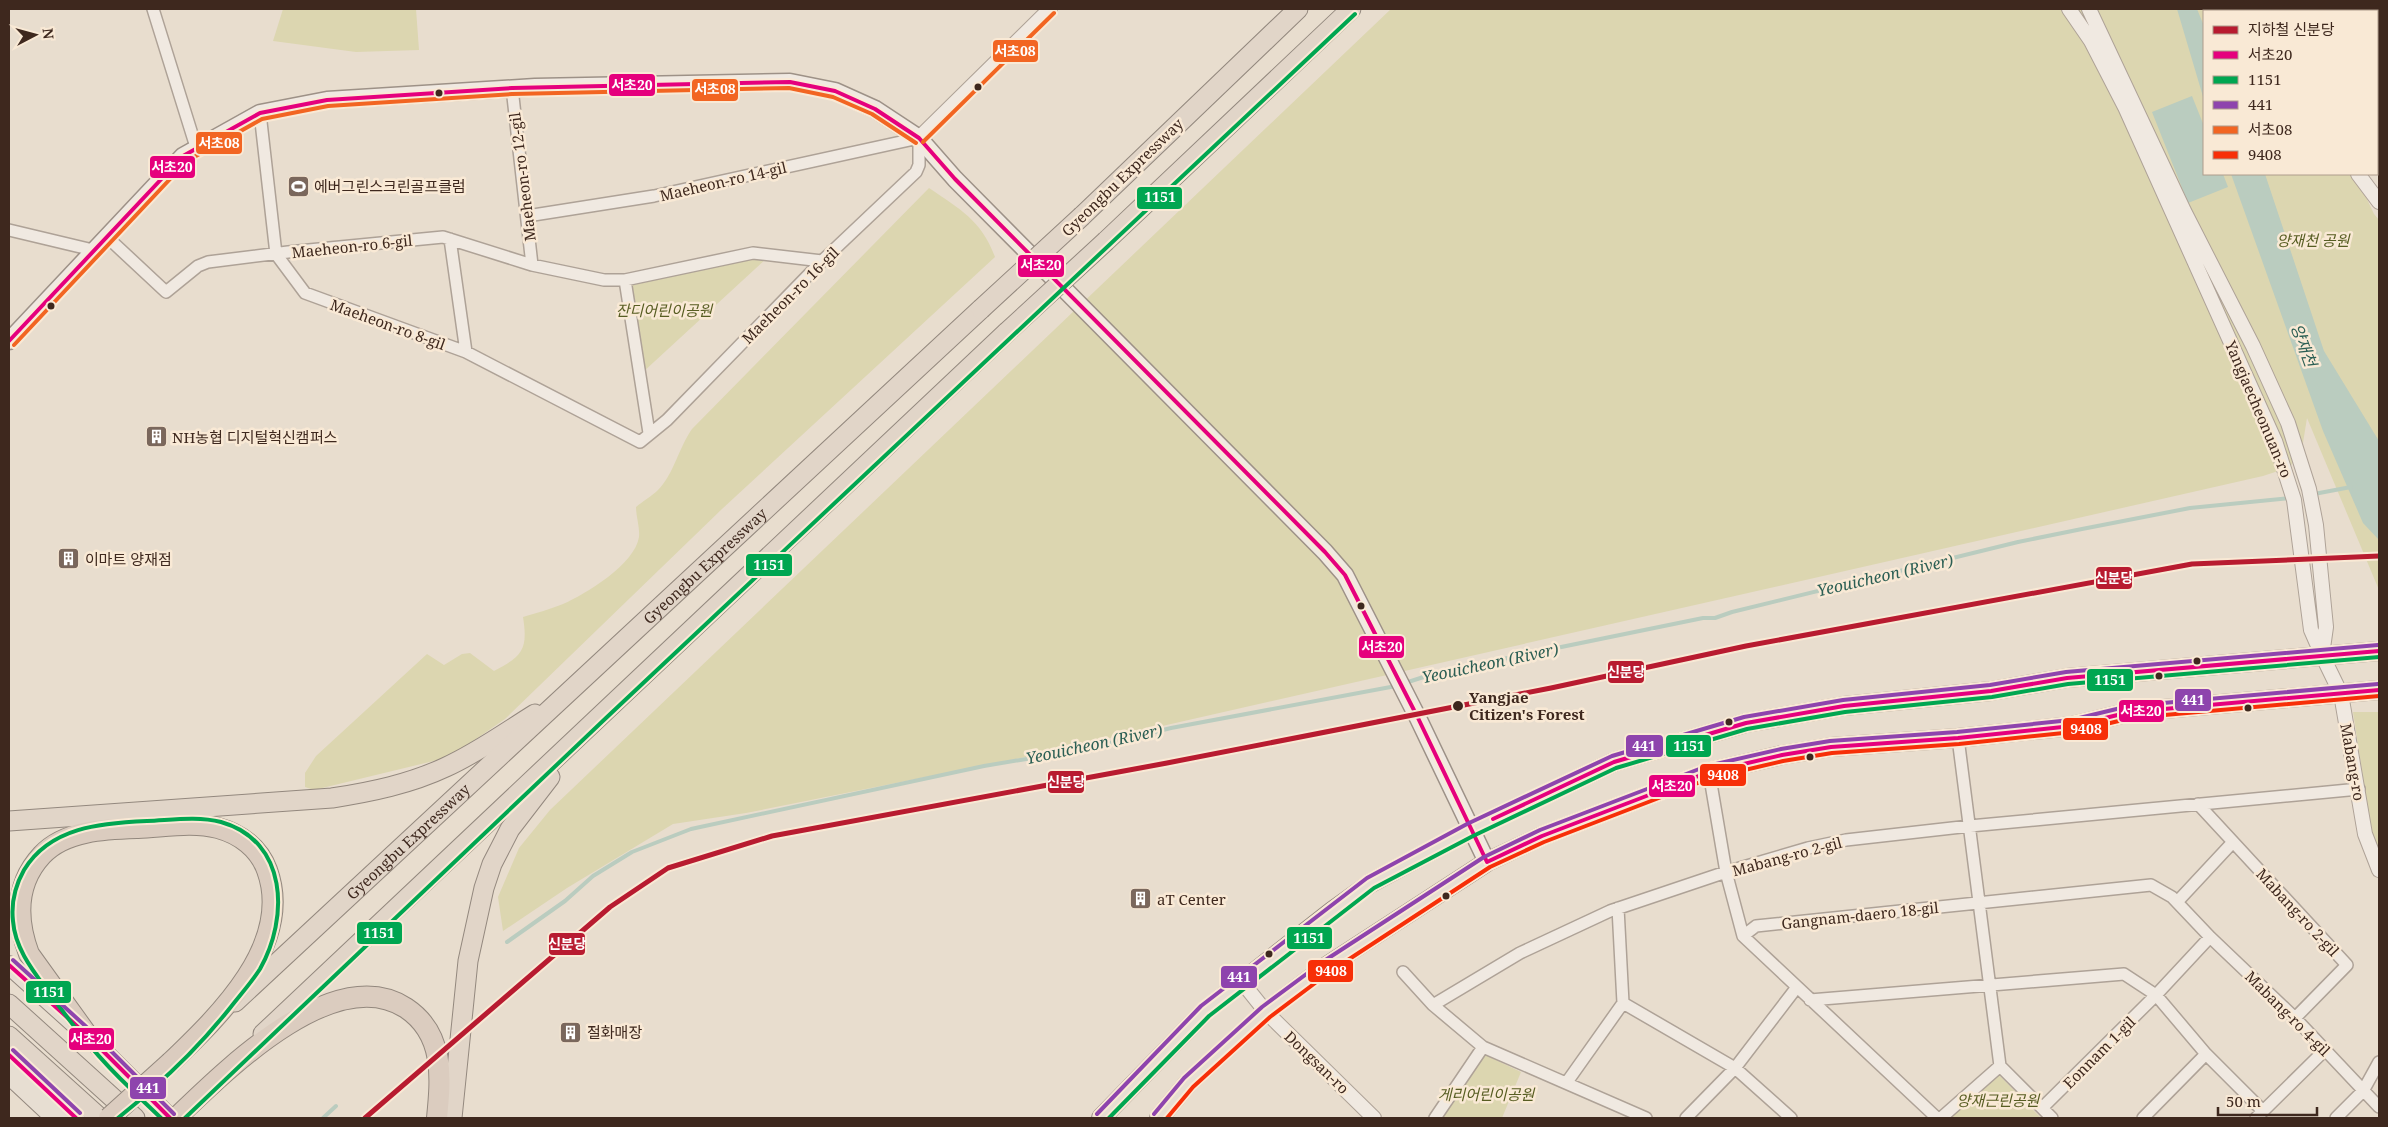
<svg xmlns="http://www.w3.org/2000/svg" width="2388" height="1127" viewBox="0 0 2388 1127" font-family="'Noto Serif','Noto Sans KR',serif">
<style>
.green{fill:#dcd6b0}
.water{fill:#baccbf}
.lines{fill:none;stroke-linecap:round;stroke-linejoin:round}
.stream{stroke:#baccbf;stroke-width:4}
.minor-casing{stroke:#aea297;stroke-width:14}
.tertiary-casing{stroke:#aea297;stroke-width:16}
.secondary-casing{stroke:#9d9187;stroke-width:19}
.primary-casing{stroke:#93887e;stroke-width:20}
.trunk-casing{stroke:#93887e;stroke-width:21}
.motorway-casing{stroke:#93887e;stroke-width:22}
.minor{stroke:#f0e9e1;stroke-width:11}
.tertiary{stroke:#f0e9e1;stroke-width:14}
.secondary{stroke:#f0e9e1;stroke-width:16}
.primary{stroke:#e7ded2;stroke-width:18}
.trunk{stroke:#e1d5c8;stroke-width:19}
.motorway{stroke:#dbccbf;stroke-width:20}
.trunk-bridge-casing{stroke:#93887e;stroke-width:21;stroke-linecap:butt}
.motorway-bridge-casing{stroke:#93887e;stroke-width:22;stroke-linecap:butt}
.trunk-bridge{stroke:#e1d5c8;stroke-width:19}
.motorway-bridge{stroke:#dbccbf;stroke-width:20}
.bus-1-casing{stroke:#f9e9d5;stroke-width:8}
.bus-2-casing{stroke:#f9e9d5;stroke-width:8}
.bus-3-casing{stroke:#f9e9d5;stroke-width:8}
.bus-4-casing{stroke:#f9e9d5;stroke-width:8}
.bus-5-casing{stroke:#f9e9d5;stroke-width:8}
.bus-1{stroke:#e5007d;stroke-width:4}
.bus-2{stroke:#00a651;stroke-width:4}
.bus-3{stroke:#8e44ad;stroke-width:4}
.bus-4{stroke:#f26522;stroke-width:4}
.bus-5{stroke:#f72f08;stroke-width:4}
.metro-1-casing{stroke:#f9e9d5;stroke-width:9}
.metro-1{stroke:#b81b30;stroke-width:5}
.bus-dot{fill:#3e281e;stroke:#f9e9d5;stroke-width:2}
.labels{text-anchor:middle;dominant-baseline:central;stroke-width:5;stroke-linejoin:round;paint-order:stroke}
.street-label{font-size:15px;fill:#3e281e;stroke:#f9e9d5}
.poi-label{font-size:15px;fill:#3e281e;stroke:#f9e9d5;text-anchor:start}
.park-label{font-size:15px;font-style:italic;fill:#575d22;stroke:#f9e9d5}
.stop-label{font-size:15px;font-weight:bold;fill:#3e281e;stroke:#f9e9d5;text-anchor:start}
.water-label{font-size:16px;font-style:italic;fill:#2c5f54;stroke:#f9e9d5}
.line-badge{stroke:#f9e9d5;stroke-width:2}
.badge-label{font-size:14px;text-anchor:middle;font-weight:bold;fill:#fff}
</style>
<rect width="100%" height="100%" fill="#e8ddce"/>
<path class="green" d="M283,9H416L419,50L356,52L273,41Z
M1391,9H2279L2280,11H2204V174H2355L2374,214L2379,220V590L2307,418L2302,449L2290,467L2263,476L1026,757L746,813L673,824L567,888L503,931L498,897L519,848L550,810Z
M2307,9H2379V16L2377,15V11H2318Z
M929,188C960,209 982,221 995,257L722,509L505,719L450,757L314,790L305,787V773L316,756L427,654L444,665L462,654L470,653L494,671C523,656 528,649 523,617C536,613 551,609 563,604C586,594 635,564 639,537C640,528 636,516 636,507C643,501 652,496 658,490C674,474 679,447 692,429Z
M752,258H767L642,373L629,286Z
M2353,712H2379V853L2372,836Z
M1483,1054L1521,1072L1502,1118H1442Z
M1999,1075L2041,1118H1950Z"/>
<path class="water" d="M2177,9H2197L2204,26V100Z
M2192,96L2204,126V174H2223L2228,187L2188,203L2152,112Z
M2231,174H2265L2324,351L2379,441V540L2363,523L2323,431Z"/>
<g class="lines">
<path class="stream" d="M2314,494L2351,487
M1405,683L1439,672L1703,618H1715L1732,612L2018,542L2082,529L2190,508L2290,498
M507,942L565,901L593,876L632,852L691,829L984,766L1086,749L1171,728L1396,686
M323,1118L336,1106"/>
<defs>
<path id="minor" d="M153,9L196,147
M2377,37L2379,38
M512,88L532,265
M260,113L276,254L305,293L466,352L640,442L667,420L822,261L916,172L919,165V138L654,196L527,216
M2377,125L2379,126
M9,230L93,250
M106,236L166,292L198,266L208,262L288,252L443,237L532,265L604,280H625L753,253L822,261
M450,239L466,352
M625,280L649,433
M1958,738L2000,1066
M1709,772L1726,872L1743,936L1937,1118
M2198,804L2347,965L2295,1018
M2177,902L2233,842
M1618,908L1623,1003L1735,1068L1791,1118
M1743,936L1756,926L2151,885L2172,897L2210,937L2295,1018L2379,1107
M1403,972L1433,1005L1483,1047L1646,1118
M1810,1000L2124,974L2156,995L2206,1054L2263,1111
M1433,1005L1520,953L1610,911L1726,872L1808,848L1846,840L1970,826L2359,789
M2000,1066L2052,1118
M1567,1082L1623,1003
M2042,1108L2156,995L2210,937
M1435,1118L1483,1047
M1686,1118L1735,1068L1797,987
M1941,1118L2000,1066
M2143,1118L2206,1054
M2256,1118L2325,1050
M2336,1118L2363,1091L2379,1062"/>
<path id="tertiary" d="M2069,9L2091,41L2125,107L2275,441L2294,500L2311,630L2322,655L2326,627L2316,525L2309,489L2288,423L2253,346L2184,211L2089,9
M2288,9L2289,11
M919,138L1050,9
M2358,174L2379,202
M2322,655L2341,694L2365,834L2379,870
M1242,982L1266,1012L1374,1118"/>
<path id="secondary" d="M9,341L183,156L260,113L327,100L535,87L790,82L835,91L875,109L919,138L955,179L1325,552L1345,575L1418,718L1487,862"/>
<path id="primary" d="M9,965L88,1036L170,1118
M9,1055L76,1118
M9,1075L55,1118
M1101,1118L1205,1011L1332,911L1371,883L1470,830L1614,762L1746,723L1844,706L1991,691L2067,678L2379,651
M1159,1118L1188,1083L1266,1012L1327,966L1487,862L1542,836L1709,772L1782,755L1831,747L1958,738L2072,726L2130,712L2379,690"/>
<g id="trunk">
<path d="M1082,216L1298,9"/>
<path d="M1106,241L1351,9"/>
<path d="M9,821L332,798C371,792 410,784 446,767C477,753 506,732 535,714"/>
<path id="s1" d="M235,1002L981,309"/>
<path d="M9,1004L135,1118"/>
<path d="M263,1034L1007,332"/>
<path d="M9,1036L100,1118"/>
<path d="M452,1118L468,961L484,888L492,864L510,829L550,777"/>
</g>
<path id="motorway" d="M88,1036L29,954C16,919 15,884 42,855C65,830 107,829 138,828C163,827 193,821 218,828C240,834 259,848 267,870C294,944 219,1016 171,1062
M176,1118C224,1072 334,961 406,1008C445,1034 441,1078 437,1118"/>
</defs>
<use href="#minor" class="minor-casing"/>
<use href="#tertiary" class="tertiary-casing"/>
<use href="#secondary" class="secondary-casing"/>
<use href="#primary" class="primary-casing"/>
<use href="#trunk" class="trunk-casing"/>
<use href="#motorway" class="motorway-casing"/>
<use href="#minor" class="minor"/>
<use href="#tertiary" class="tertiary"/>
<use href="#secondary" class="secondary"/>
<use href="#primary" class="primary"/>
<use href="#trunk" class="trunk"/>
<use href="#motorway" class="motorway"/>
<defs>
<path id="trunk-bridge" d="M981,309L1082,216
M1007,332L1106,241"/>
<path id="motorway-bridge" d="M109,1118L171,1062"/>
</defs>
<use href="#trunk-bridge" class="trunk-bridge-casing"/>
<use href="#motorway-bridge" class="motorway-bridge-casing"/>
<use href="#trunk-bridge" class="trunk-bridge"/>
<use href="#motorway-bridge" class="motorway-bridge"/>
<defs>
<path id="bus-1" d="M9,341L183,156L260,113L327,100L512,88L790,82L835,91L875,109L919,138L955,179L1325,552L1345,575L1418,718L1487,862L1542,836L1709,772L1782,755L1831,747L1958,738L2072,726L2130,712L2379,690
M1493,819L1614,762L1746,723L1844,706L1991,691L2067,678L2379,651
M9,965L88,1036L170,1118
M9,1055L76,1118"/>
<path id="bus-2" d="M132,1090C98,1058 77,1031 50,994C34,972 15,949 13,921C11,903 15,886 24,870C50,827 101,823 147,821C172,820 197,816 221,822C288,841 289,918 260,969C251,983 240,995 230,1008C206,1038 180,1065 151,1090
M118,1118L141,1099L161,1118
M185,1118L606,718L1355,14
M1109,1118L1209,1016L1374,888L1473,836L1616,768L1747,729L1845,712L1992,697L2068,684L2379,657"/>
<path id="bus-3" d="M13,960L92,1032L174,1114
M13,1050L80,1113
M1097,1114L1201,1006L1367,878L1467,824L1612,756L1744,717L1843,700L1990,685L2066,672L2378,645
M1154,1114L1184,1078L1262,1007L1324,961L1484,857L1540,830L1707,766L1781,749L1830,741L1957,732L2071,720L2129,706L2378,684"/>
<path id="bus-4" d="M923,142L1054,13
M14,345L187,161L262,119L328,106L512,94L789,88L833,97L872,114L916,143"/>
<path id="bus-5" d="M1167,1118L1193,1087L1270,1017L1331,971L1490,867L1544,842L1711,778L1783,761L1832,753L1959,744L2073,732L2131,718L2379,696"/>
</defs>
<use href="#bus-1" class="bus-1-casing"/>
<use href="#bus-2" class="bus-2-casing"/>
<use href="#bus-3" class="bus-3-casing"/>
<use href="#bus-4" class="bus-4-casing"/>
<use href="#bus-5" class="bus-5-casing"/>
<use href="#bus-1" class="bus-1"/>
<use href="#bus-2" class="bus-2"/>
<use href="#bus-3" class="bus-3"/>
<use href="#bus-4" class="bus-4"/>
<use href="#bus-5" class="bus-5"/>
<defs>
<path id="metro-1" d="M365,1118L610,907L668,868L772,836L1167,763L1551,688L1746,646L2192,564L2379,556"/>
</defs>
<use href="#metro-1" class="metro-1-casing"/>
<use href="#metro-1" class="metro-1"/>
</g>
<defs>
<symbol id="stadium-square" viewBox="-11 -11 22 22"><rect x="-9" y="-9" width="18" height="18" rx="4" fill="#7a675c" stroke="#f9e9d5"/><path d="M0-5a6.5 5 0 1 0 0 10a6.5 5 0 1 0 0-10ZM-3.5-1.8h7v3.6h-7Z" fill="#fff"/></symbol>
<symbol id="building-square" viewBox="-11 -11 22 22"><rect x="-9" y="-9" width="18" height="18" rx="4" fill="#7a675c" stroke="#f9e9d5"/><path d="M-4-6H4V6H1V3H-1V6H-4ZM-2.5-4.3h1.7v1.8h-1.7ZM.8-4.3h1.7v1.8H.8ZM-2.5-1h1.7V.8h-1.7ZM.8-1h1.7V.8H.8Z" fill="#fff"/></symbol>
</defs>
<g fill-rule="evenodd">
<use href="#stadium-square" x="286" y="174" width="25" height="25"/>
<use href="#building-square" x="144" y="424" width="25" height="25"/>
<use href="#building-square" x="56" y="546" width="25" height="25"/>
<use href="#building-square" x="1128" y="886" width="25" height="25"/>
<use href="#building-square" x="558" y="1020" width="25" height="25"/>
</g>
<g class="bus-dot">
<circle cx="978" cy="87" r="4.5"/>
<circle cx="439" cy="93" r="4.5"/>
<circle cx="51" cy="306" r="4.5"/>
<circle cx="1361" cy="606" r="4.5"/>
<circle cx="2197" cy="661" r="4.5"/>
<circle cx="2159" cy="676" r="4.5"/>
<circle cx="1458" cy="706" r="6"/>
<circle cx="2248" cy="708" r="4.5"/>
<circle cx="1729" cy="722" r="4.5"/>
<circle cx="1810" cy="757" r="4.5"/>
<circle cx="1446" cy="896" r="4.5"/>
<circle cx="1269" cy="954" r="4.5"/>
</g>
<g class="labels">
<g class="street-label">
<text transform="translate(522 177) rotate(-97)">Maeheon-ro 12-gil</text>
<text transform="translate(1122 177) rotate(-44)">Gyeongbu Expressway</text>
<text transform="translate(723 181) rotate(-13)">Maeheon-ro 14-gil</text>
<text transform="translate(352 246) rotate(-6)">Maeheon-ro 6-gil</text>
<text transform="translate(790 295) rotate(-45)">Maeheon-ro 16-gil</text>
<text transform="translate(388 324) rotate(20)">Maeheon-ro 8-gil</text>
<text transform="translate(2259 409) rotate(67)">Yangjaecheonuan-ro</text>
<text stroke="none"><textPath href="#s1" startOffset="641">Gyeongbu Expressway</textPath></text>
<text transform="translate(2353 762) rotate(80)">Mabang-ro</text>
<text stroke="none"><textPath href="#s1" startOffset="236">Gyeongbu Expressway</textPath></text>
<text transform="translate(1787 856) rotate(-15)">Mabang-ro 2-gil</text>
<text transform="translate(2298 912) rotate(47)">Mabang-ro 2-gil</text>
<text transform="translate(1860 915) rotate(-6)">Gangnam-daero 18-gil</text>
<text transform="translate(2288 1013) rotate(45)">Mabang-ro 4-gil</text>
<text transform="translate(2099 1052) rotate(-45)">Eonnam 1-gil</text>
<text transform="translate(1317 1062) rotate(44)">Dongsan-ro</text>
</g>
<g class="poi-label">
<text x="314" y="186">에버그린스크린골프클럼</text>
<text x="172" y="437">NH농협 디지털혁신캠퍼스</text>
<text x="85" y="559">이마트 양재점</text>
<text x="1157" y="899">aT Center</text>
<text x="587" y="1032">절화매장</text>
</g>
<g class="park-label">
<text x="2313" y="240">양재천 공원</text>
<text x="664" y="310">잔디어린이공원</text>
<text x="1486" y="1094">게리어린이공원</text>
<text x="1998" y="1100">양재근린공원</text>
</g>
<g class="stop-label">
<text x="1469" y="697">Yangjae<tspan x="1469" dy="17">Citizen's Forest</tspan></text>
</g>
<g class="water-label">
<text transform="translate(2304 345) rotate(70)">양재천</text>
<text transform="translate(1885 575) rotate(-13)">Yeouicheon (River)</text>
<text transform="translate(1490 663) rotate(-12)">Yeouicheon (River)</text>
<text transform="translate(1094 744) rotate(-12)">Yeouicheon (River)</text>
</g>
</g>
<g class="line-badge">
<rect x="992" y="39" width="47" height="24" rx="5" fill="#f26522"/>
<rect x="608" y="73" width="48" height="24" rx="5" fill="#e5007d"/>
<rect x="691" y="78" width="48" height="24" rx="5" fill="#f26522"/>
<rect x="195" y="131" width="48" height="24" rx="5" fill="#f26522"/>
<rect x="149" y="155" width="47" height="24" rx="5" fill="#e5007d"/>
<rect x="1136" y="186" width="47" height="24" rx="5" fill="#00a651"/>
<rect x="1017" y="254" width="48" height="24" rx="5" fill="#e5007d"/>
<rect x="745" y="553" width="48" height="24" rx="5" fill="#00a651"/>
<rect x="2095" y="566" width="38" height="24" rx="5" fill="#b81b30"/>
<rect x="1358" y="635" width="47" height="24" rx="5" fill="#e5007d"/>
<rect x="1607" y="660" width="38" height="24" rx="5" fill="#b81b30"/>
<rect x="2086" y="668" width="48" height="24" rx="5" fill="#00a651"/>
<rect x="2174" y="688" width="38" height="24" rx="5" fill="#8e44ad"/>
<rect x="2118" y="699" width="47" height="24" rx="5" fill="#e5007d"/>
<rect x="2062" y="717" width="47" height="24" rx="5" fill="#f72f08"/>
<rect x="1625" y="734" width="39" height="24" rx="5" fill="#8e44ad"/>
<rect x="1665" y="734" width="47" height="24" rx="5" fill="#00a651"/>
<rect x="1699" y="763" width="48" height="24" rx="5" fill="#f72f08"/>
<rect x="1047" y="770" width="38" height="24" rx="5" fill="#b81b30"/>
<rect x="1648" y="774" width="48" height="24" rx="5" fill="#e5007d"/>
<rect x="356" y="921" width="47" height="24" rx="5" fill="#00a651"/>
<rect x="1286" y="926" width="47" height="24" rx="5" fill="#00a651"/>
<rect x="548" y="932" width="38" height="24" rx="5" fill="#b81b30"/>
<rect x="1307" y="959" width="47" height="24" rx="5" fill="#f72f08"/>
<rect x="1220" y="965" width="38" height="24" rx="5" fill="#8e44ad"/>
<rect x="25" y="980" width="47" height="24" rx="5" fill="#00a651"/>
<rect x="68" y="1027" width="47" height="24" rx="5" fill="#e5007d"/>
<rect x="129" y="1076" width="38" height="24" rx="5" fill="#8e44ad"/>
</g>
<g class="badge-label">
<text x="1015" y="56">서초08</text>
<text x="632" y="90">서초20</text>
<text x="715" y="94">서초08</text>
<text x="219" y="148">서초08</text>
<text x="172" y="172">서초20</text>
<text x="1160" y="202">1151</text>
<text x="1041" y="270">서초20</text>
<text x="769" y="570">1151</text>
<text x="2114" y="583">신분당</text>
<text x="1382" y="652">서초20</text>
<text x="1626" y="677">신분당</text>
<text x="2110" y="685">1151</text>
<text x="2193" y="705">441</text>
<text x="2141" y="716">서초20</text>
<text x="2086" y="734">9408</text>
<text x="1644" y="751">441</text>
<text x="1689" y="751">1151</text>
<text x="1723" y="780">9408</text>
<text x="1066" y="787">신분당</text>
<text x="1672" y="791">서초20</text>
<text x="379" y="938">1151</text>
<text x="1309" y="943">1151</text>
<text x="567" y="949">신분당</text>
<text x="1331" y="976">9408</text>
<text x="1239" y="982">441</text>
<text x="49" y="997">1151</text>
<text x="91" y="1044">서초20</text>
<text x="148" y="1093">441</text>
</g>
<rect width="2388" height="1127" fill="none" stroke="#3e281e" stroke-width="20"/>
<rect x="2203" y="10" width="175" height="165" fill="#f9e9d5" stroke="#ae9c8c"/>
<rect x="2213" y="26" width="25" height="8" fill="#b81b30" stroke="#ae9c8c"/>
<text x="2248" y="35" font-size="15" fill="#3e281e">지하철 신분당</text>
<rect x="2213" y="51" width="25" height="8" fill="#e5007d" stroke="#ae9c8c"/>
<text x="2248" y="60" font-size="15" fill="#3e281e">서초20</text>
<rect x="2213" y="76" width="25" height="8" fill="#00a651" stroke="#ae9c8c"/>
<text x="2248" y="85" font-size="15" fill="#3e281e">1151</text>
<rect x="2213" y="101" width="25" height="8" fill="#8e44ad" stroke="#ae9c8c"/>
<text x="2248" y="110" font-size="15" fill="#3e281e">441</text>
<rect x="2213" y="126" width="25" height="8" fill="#f26522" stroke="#ae9c8c"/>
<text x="2248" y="135" font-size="15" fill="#3e281e">서초08</text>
<rect x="2213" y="151" width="25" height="8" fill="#f72f08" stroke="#ae9c8c"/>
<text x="2248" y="160" font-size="15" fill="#3e281e">9408</text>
<g transform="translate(35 35) rotate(84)" stroke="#f9e9d5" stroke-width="4" paint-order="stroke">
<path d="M0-4L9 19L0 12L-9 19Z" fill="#3e281e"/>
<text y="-8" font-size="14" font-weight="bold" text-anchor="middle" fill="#3e281e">N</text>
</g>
<path d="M2218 1107v8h99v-8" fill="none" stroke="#3e281e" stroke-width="2.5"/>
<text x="2226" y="1107" font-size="15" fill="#3e281e" stroke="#f9e9d5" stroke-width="4" paint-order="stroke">50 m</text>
</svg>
